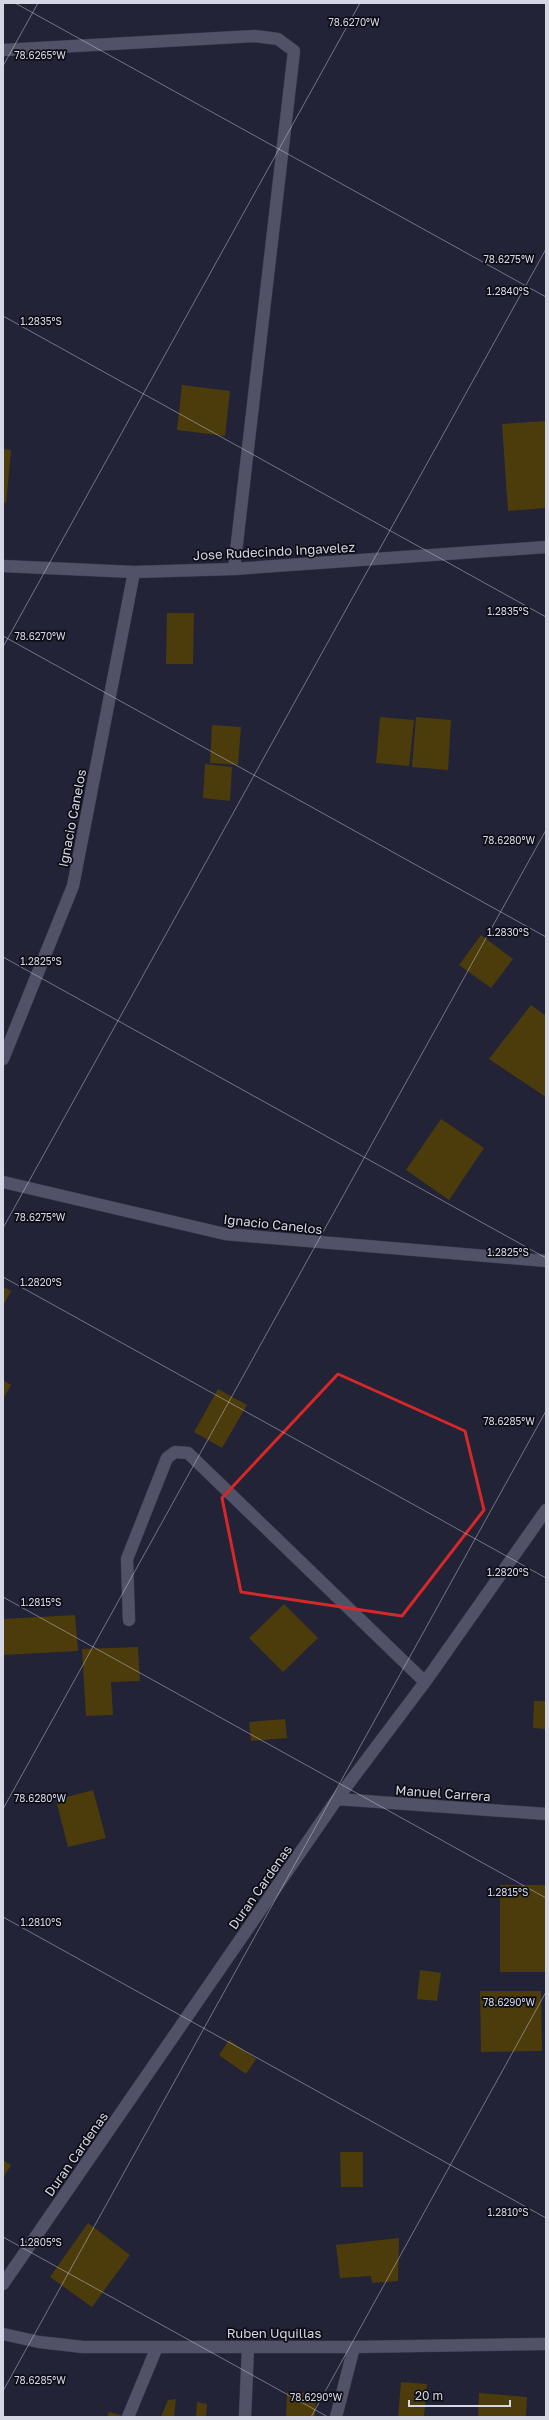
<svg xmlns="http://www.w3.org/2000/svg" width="549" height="2420" viewBox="0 0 549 2420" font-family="'Golos Text',sans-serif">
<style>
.building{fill:#4c3c0c}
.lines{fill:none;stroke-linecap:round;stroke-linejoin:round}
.minor-casing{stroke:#3c3d4d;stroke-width:13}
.minor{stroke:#515268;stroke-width:12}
.marked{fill:none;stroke:#d62828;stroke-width:3;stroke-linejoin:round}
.ticks{fill:none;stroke:#d6d7e4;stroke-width:1;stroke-opacity:0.45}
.labels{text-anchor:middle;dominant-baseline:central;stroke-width:3.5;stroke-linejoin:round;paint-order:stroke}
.street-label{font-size:13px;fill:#d6d7e4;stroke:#0d0d16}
.ticks-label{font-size:10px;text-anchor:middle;fill:#d6d7e4;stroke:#0d0d16;stroke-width:3.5;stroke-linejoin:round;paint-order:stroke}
</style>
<rect width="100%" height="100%" fill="#222336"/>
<path class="building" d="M182,385L230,391L225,436L177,430Z
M546,421V508L508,511L502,424Z
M3,449L11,450L6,503L3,502Z
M167,613H194L193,664H166Z
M380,717L414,720L409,766L376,763Z
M416,717L451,720L448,770L412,767Z
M212,725L241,727L238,765L210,763Z
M205,764L232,767L230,801L203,798Z
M481,935L513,959L491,988L459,965Z
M531,1005L546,1016V1097L489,1059Z
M441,1119L484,1148L449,1200L406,1170Z
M3,1287L11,1291L3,1306Z
M3,1380L11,1385L3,1399Z
M218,1389L247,1405L222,1448L194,1432Z
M284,1604L318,1638L283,1672L249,1638Z
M75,1615L78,1651L3,1655V1619Z
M138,1647L140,1681L111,1682L113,1715L86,1716L82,1649Z
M534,1701H546V1729L533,1728Z
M285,1719L287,1738L251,1741L249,1722Z
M93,1790L106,1838L68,1847L56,1800Z
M500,1885H546V1972H500Z
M420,1970L441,1973L437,2001L417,1999Z
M480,1991H541L542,2051L481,2052Z
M229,2040L256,2059L246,2074L219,2055Z
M340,2152H363V2187H341Z
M3,2160L11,2165L3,2178Z
M88,2223L130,2255L92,2307L50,2277Z
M399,2238L398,2281L372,2283L371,2276L340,2278L336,2245Z
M401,2382L427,2384L424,2417H398Z
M287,2392L316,2393L315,2417H286Z
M479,2393L527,2397L526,2417H478Z
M176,2399L174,2417H161L168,2400Z
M197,2402L207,2404L206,2417H196Z
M109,2412L123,2416V2417H107Z"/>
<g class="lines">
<defs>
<path id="minor" d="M3,50L255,36L278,39L294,51L234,569
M3,566L134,572L234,569L546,547
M3,1059L73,886L134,572
M3,1182L225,1234L546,1261
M129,1620L127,1559L167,1458L175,1452L188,1453L425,1682
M337,1799L546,1814
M3,2284L337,1799L425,1682L546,1510
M3,2334L39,2342L83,2347H354L546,2344
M128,2417L157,2347
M245,2417L248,2347
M336,2417L354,2347"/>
</defs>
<use href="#minor" class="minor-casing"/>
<use href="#minor" class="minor"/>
</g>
<path class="marked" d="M338,1374L465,1431L484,1510L402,1616L241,1592L222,1498Z"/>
<path class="ticks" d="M15,3L546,297M3,66L38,3M3,316L546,617M3,636L546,937M3,647L360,3M3,957L546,1258M3,1228L546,249M3,1277L546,1578M3,1597L546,1898M3,1809L546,830M3,1917L546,2218M3,2237L328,2417M3,2391L546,1411M311,2417L546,1992"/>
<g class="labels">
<g class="street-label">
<text transform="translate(274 551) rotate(-3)">Jose Rudecindo Ingavelez</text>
<text transform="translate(72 818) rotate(-79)">Ignacio Canelos</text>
<text transform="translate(273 1224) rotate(6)">Ignacio Canelos</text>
<text transform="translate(443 1793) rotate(4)">Manuel Carrera</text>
<text transform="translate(260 1887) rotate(-55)">Duran Cardenas</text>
<text transform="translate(76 2154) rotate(-55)">Duran Cardenas</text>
<text x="274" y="2333">Ruben Uquillas</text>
</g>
</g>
<g class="ticks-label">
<text x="354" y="26">78.6270°W</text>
<text x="40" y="59">78.6265°W</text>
<text x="509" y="263">78.6275°W</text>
<text x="508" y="295">1.2840°S</text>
<text x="41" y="325">1.2835°S</text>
<text x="508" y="615">1.2835°S</text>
<text x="40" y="640">78.6270°W</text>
<text x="509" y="844">78.6280°W</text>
<text x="508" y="936">1.2830°S</text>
<text x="41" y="965">1.2825°S</text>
<text x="40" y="1221">78.6275°W</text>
<text x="508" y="1256">1.2825°S</text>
<text x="41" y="1286">1.2820°S</text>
<text x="509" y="1425">78.6285°W</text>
<text x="508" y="1576">1.2820°S</text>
<text x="41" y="1606">1.2815°S</text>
<text x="40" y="1802">78.6280°W</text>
<text x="508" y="1896">1.2815°S</text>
<text x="41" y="1926">1.2810°S</text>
<text x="509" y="2006">78.6290°W</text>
<text x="508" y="2216">1.2810°S</text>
<text x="41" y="2246">1.2805°S</text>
<text x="40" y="2384">78.6285°W</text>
<text x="316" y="2401">78.6290°W</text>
</g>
<rect width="549" height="2420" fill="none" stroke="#d6d7e4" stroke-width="8"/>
<path d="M409 2400v6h101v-6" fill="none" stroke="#d6d7e4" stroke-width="2"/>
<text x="415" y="2400" font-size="12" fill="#d6d7e4" stroke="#0d0d16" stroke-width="3" paint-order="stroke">20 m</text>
</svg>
